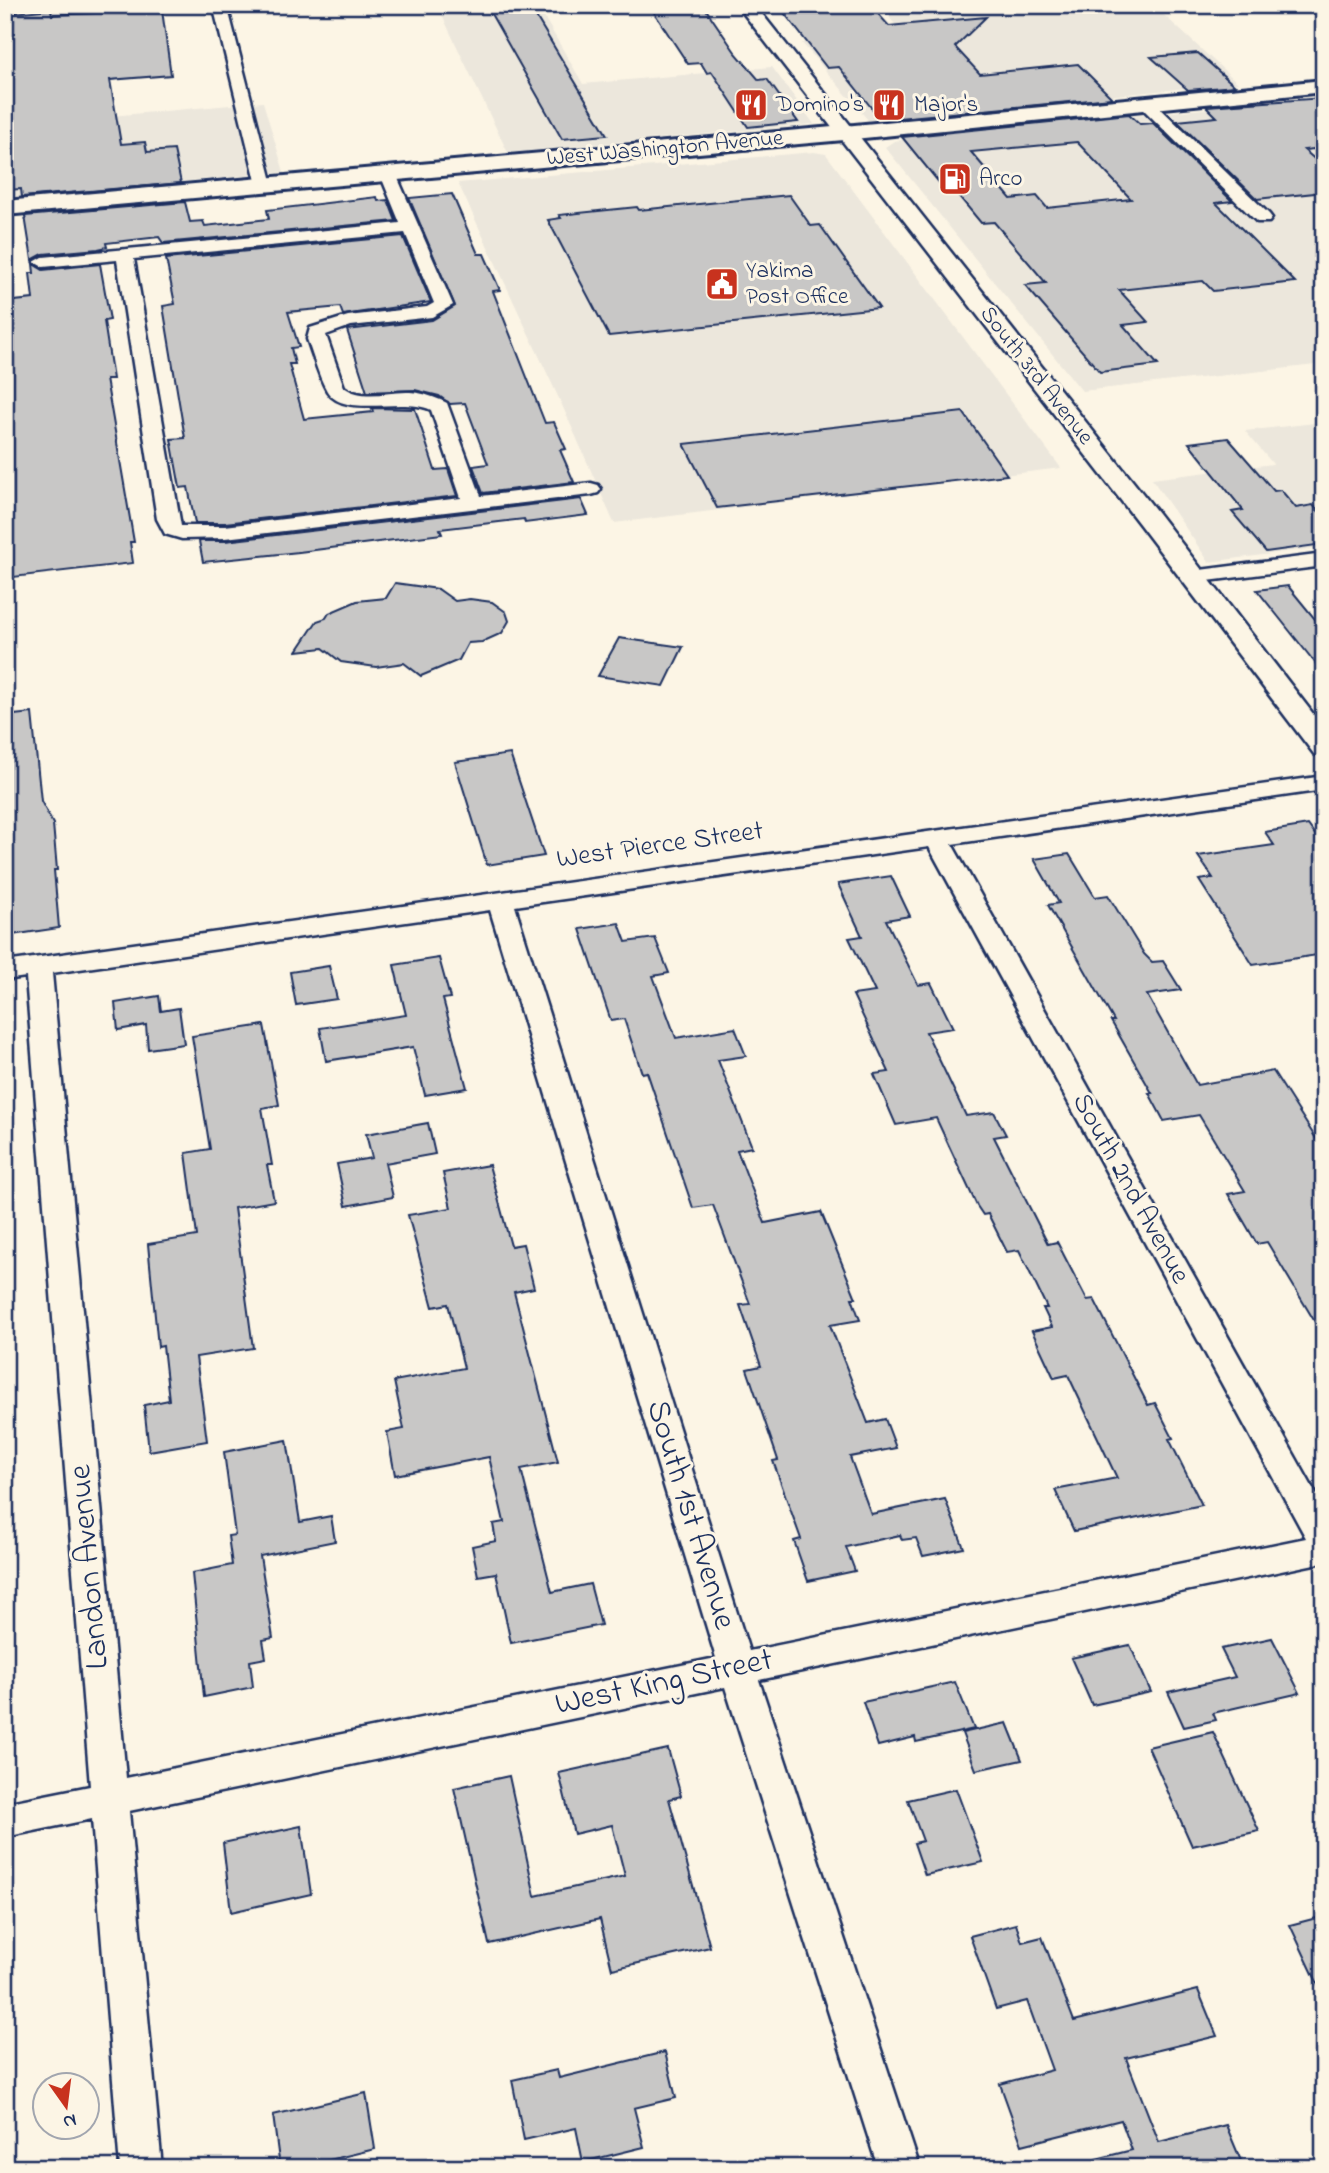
<svg xmlns="http://www.w3.org/2000/svg" width="1329" height="2173" viewBox="0 0 1329 2173" font-family="'Indie Flower',sans-serif">
<style>
.built{fill:#ece7dc}
.building{fill:#c8c7c6;stroke:#1b2f5e;stroke-width:2;fill-rule:evenodd}
.lines{fill:none;stroke-linecap:round;stroke-linejoin:round}
.minor-casing{stroke:#1b2f5e;stroke-width:5}
.tertiary-casing{stroke:#1b2f5e;stroke-width:5}
.secondary-casing{stroke:#1b2f5e;stroke-width:6}
.minor{fill:#fcf5e5;fill-rule:evenodd}
.tertiary{fill:#fcf5e5;fill-rule:evenodd}
.secondary{fill:#fcf5e5;fill-rule:evenodd}
.labels{text-anchor:middle;dominant-baseline:central;stroke-width:6;stroke-linejoin:round;paint-order:stroke}
.far-poi-label{font-size:23px;fill:#1b2f5e;stroke:#fcf5e5;text-anchor:start}
.far-street-label{font-size:23px;fill:#1b2f5e;stroke:#fcf5e5}
.street-label{font-size:28px;fill:#1b2f5e;stroke:#fcf5e5}
.near-street-label{font-size:33px;fill:#1b2f5e;stroke:#fcf5e5}
</style>
<rect width="100%" height="100%" fill="#fcf5e5"/>
<filter id="ink" filterUnits="userSpaceOnUse"><feTurbulence type="fractalNoise" baseFrequency=".0143" numOctaves="2"/><feDisplacementMap in="SourceGraphic" scale="14" xChannelSelector="R" yChannelSelector="G"/><feConvolveMatrix kernelMatrix="1 2 1 2 8 2 1 2 1" color-interpolation-filters="sRGB"/></filter>
<g filter="url(#ink)">
<path class="built" d="M437,5H537L583,84L772,67L814,124L508,153Z
M879,5H1153L1238,83L868,120L802,43L903,34Z
M1324,98V364L1082,391L885,147L894,141L1037,124Z
M263,102L284,172L5,199V136L89,118Z
M814,152L826,154L1061,468L614,523L562,405L458,183Z
M1324,422V547L1209,562L1152,479L1273,464L1245,431Z"/>
<path class="building" d="M486,5H529L607,135L562,139Z
M649,5H703L735,52L759,80L767,79L798,122L748,127L712,72L707,73L701,63L688,64Z
M778,5H829L834,11L872,7L889,26L986,17L955,47L980,74L1078,64L1112,98L888,119L880,110L874,111L839,67L827,68Z
M51,9L52,15L162,10L171,75L110,80L121,144L145,142L147,152L174,150L181,183L22,197L21,189L5,190V14Z
M1198,53L1235,86L1188,90L1151,57Z
M1324,98V148L1304,150L1324,167V192L1257,199L1177,121L1217,117L1206,106Z
M1129,114L1140,124L1153,123L1232,201L1216,203L1295,282L1213,291L1203,281L1119,290L1148,322L1123,325L1158,365L1100,372L1025,285L1046,283L994,222L981,223L953,189L945,190L902,137ZM1077,142L1131,199L1047,208L1037,196L1011,199L971,152Z
M452,194L478,254H484L500,290L493,291L545,423L554,422L566,449L560,450L574,482L483,493L473,466L488,464L465,403L450,404L439,396L415,390L367,392L347,330L432,320L455,306L409,198Z
M789,195L811,226L820,225L879,308L609,336L548,220L561,218L559,215L637,207L639,210Z
M377,197L378,201L388,200L396,221L163,243L159,237L106,243L107,247L98,249L43,254L32,260L25,216L185,202L190,222L203,221L205,226L269,219L267,210Z
M403,236L431,302L343,315L340,307L288,312L299,347L291,348L295,364H289L304,419L373,412L372,408L415,409L435,470L448,469L457,496L225,523H195L188,487L180,488L171,439L185,438L163,306L175,304L166,259Z
M33,264L43,270L100,264L110,320L104,321L113,379H106L134,542H130L133,563L5,578V302L33,299L30,273H34Z
M963,412L1007,475L717,508L684,444Z
M1228,438L1274,491L1281,490L1296,508L1313,505L1324,517V544L1266,552L1232,512L1243,510L1189,443Z
M581,499L588,515L525,523L524,519L440,529L442,534L299,552L203,562L199,541H225Z
M395,583L438,589L455,601L470,599L492,602L506,612L509,621L502,633L482,642L468,643L459,660L421,676L404,663L376,667L341,662L323,648L297,651L317,621L326,618L329,613L357,601L386,598Z
M1288,586L1324,630V674L1257,590Z
M619,638L683,647L664,686L598,676Z
M32,713L41,801L53,824L57,870H54L59,928L5,936V716Z
M510,754L544,856L487,865L455,762Z
M1308,825L1324,847V954L1253,965L1199,880L1213,878L1198,856L1274,845L1265,832Z
M1069,854L1095,897L1108,895L1144,954L1152,962L1163,961L1181,990L1147,995L1197,1085L1273,1071L1324,1151V1337L1267,1242L1257,1244L1228,1194L1245,1191L1199,1115L1164,1121L1149,1093H1152L1111,1021H1114L1048,905L1059,903L1034,859Z
M891,876L910,916L886,920L918,985L931,983L953,1028L926,1032L966,1116L994,1112L1006,1135L994,1137L1048,1244L1057,1242L1087,1300L1094,1299L1148,1405L1155,1403L1173,1438L1169,1439L1202,1505L1074,1531L1055,1490L1117,1478L1068,1375L1054,1378L1032,1331L1052,1327L1043,1308H1047L1019,1250L1007,1252L988,1214L983,1215L977,1206L936,1118L896,1125L874,1074L889,1072L853,995L875,992L849,938L862,936L838,884Z
M619,923L626,942L655,938L669,973L653,976L676,1038L735,1028L746,1056L718,1060L752,1147L737,1150L765,1223L821,1212L856,1298H852L860,1320L830,1325L868,1423L885,1419L896,1448L850,1457L871,1514L945,1499L964,1548L923,1556L916,1538L902,1540L900,1535L846,1547L855,1571L808,1581L794,1541L801,1539L773,1461L778,1460L747,1369L761,1366L740,1305L750,1304L713,1205L693,1208L647,1072L642,1073L624,1019L611,1021L580,929Z
M439,958L450,998L443,999L467,1088L425,1095L413,1047L326,1061L320,1028L406,1015L394,965Z
M329,966L337,999L296,1005L290,972Z
M159,996L161,1011L179,1008L184,1044L148,1049L146,1025L118,1030L115,1003Z
M264,1025L279,1105L262,1108L272,1165H267L274,1201L234,1208L253,1348L196,1357L207,1441L149,1451L144,1405L169,1400L163,1346L158,1347L148,1244L197,1236L186,1153L210,1149L192,1036Z
M428,1123L435,1154L385,1163L393,1197L346,1206L337,1164L372,1158L366,1134Z
M489,1165L511,1246L523,1244L534,1288L514,1292L558,1462L521,1469L552,1592L590,1584L601,1625L511,1643L496,1573L478,1576L472,1546L496,1541L493,1524L504,1522L489,1457L395,1475L387,1432L404,1429L394,1381L464,1368L448,1304L433,1307L408,1215L451,1208L443,1173Z
M287,1440L300,1522L331,1516L335,1541L260,1556L273,1638L263,1640L266,1658L250,1661L253,1687L204,1697L192,1573L232,1565L228,1536L235,1535L224,1452Z
M1272,1638L1300,1693L1213,1713L1216,1720L1184,1727L1168,1692L1235,1677L1221,1649Z
M1130,1645L1151,1692L1092,1705L1071,1658Z
M955,1682L974,1729L916,1742L915,1737L878,1746L863,1702Z
M1007,1723L1022,1760L976,1770L962,1733Z
M1213,1732L1259,1831L1192,1846L1148,1747Z
M668,1749L681,1796L669,1799L710,1947L612,1969L600,1919L489,1944L454,1788L509,1776L535,1896L625,1876L612,1825L574,1834L559,1773Z
M956,1789L983,1862L925,1875L914,1843L923,1841L908,1800Z
M301,1826L311,1894L231,1912L223,1843Z
M1324,1916V1997L1290,1925Z
M1016,1924L1022,1942L1042,1937L1074,2021L1198,1990L1217,2036L1126,2058L1159,2142L1226,2125L1244,2168H1097L1096,2159L1132,2150L1121,2120L1022,2145L1000,2084L1052,2070L1027,2001L996,2009L970,1936Z
M665,2052L676,2098L634,2108L644,2147L583,2162L576,2128L524,2140L512,2080L557,2070L559,2078Z
M366,2093L375,2149L296,2168H280L273,2115Z"/>
<g class="lines">
<defs>
<path id="minor" d="M213,5H227L273,185L271,189H259L257,185Z
M1146,98L1152,100L1269,214L1272,218L1269,222H1257L1140,106L1138,103L1140,100Z
M388,169L396,174L453,305L432,317L351,326L326,335L344,387C363,401 388,391 410,392C423,393 435,397 447,403L481,496L591,483L598,485L601,489L598,493L591,495L225,538L182,539L165,534L157,519L117,260L43,267L34,262L43,257L400,223L380,174ZM405,233L434,303L427,307L348,316L310,328L307,339C313,355 318,375 327,391C344,419 403,396 431,410L461,498L225,526H181L134,259Z
M1324,554V566L1192,583L1184,582L1181,577L1184,572L1192,571Z
M1324,776V790L952,844L1324,1508V1562L759,1680L920,2168H878L725,1687L129,1811L162,2168H120L92,1819L5,1837V1803L90,1786L26,977L5,980V962ZM929,847L1306,1538L749,1651L515,906ZM490,910L716,1658L126,1778L52,973Z"/>
<path id="tertiary" d="M737,5H755L1158,513L1324,728V757L1314,754L1140,525Z"/>
<path id="secondary" d="M1324,80V92L844,140L5,215V201L844,126Z"/>
</defs>
<use href="#minor" class="minor-casing"/>
<use href="#tertiary" class="tertiary-casing"/>
<use href="#secondary" class="secondary-casing"/>
<use href="#minor" class="minor"/>
<use href="#tertiary" class="tertiary"/>
<use href="#secondary" class="secondary"/>
</g>
</g>
<defs>
<symbol id="restaurant-square" viewBox="-11 -11 22 22"><rect x="-9" y="-9" width="18" height="18" rx="4" fill="#c8321e" stroke="#fcf5e5"/><path d="M-5-6h1v4h1v-4h1v4h1v-4h1v5L-1.5 .5V6h-2V.5L-5-1ZM5-6V6H3V1.5H1.5Q1.5-4 5-6Z" fill="#fff"/></symbol>
<symbol id="fuel-square" viewBox="-11 -11 22 22"><rect x="-9" y="-9" width="18" height="18" rx="4" fill="#c8321e" stroke="#fcf5e5"/><path d="M-5.5-6h7V0h2V4h1.3V-2.5L3-4.5l.8-.8L6-3V5H2.5V1h-1V6h-7ZM-4.2-4.7v3.2H.2V-4.7Z" fill="#fff"/></symbol>
<symbol id="civic-square" viewBox="-11 -11 22 22"><rect x="-9" y="-9" width="18" height="18" rx="4" fill="#c8321e" stroke="#fcf5e5"/><path d="M-.6-6.5H3V-4.5H.6V-3L4-1V1h2V6H-6V1h2V-1L-.6-3ZM-1.2 2.5V6h2.4V2.5Z" fill="#fff"/></symbol>
</defs>
<g fill-rule="evenodd">
<use href="#restaurant-square" x="732" y="86" width="38" height="38"/>
<use href="#restaurant-square" x="870" y="86" width="38" height="38"/>
<use href="#fuel-square" x="936" y="160" width="38" height="38"/>
<use href="#civic-square" x="703" y="265" width="38" height="38"/>
</g>
<g class="labels">
<g class="far-poi-label">
<text x="776" y="105">Domino's</text>
<text x="914" y="105">Major's</text>
<text x="979" y="179">Arco</text>
<text x="746" y="271">Yakima<tspan x="746" dy="26">Post Office</tspan></text>
</g>
<g class="far-street-label">
<text transform="translate(665 149) rotate(-5)">West Washington Avenue</text>
<text transform="translate(1036 376) rotate(52)">South 3rd Avenue</text>
</g>
<g class="street-label">
<text transform="translate(660 846) rotate(-8)">West Pierce Street</text>
<text transform="translate(1130 1189) rotate(61)">South 2nd Avenue</text>
</g>
<g class="near-street-label">
<text transform="translate(690 1515) rotate(73)">South 1st Avenue</text>
<text transform="translate(90 1567) rotate(-95)">Landon Avenue</text>
<text transform="translate(664 1683) rotate(-12)">West King Street</text>
</g>
</g>
<rect width="1329" height="2173" fill="none" stroke="#fcf5e5" stroke-width="28"/>
<rect x="14" y="14" width="1301" height="2145" fill="none" stroke="#1b2f5e" stroke-width="2.5" filter="url(#ink)"/>
<g transform="translate(66 2106) rotate(166)"><circle r="33" fill="#fcf5e5" stroke="#a2a6af" stroke-width="2"/>
<path d="M0-5L12 26L0 18L-12 26Z" fill="#c8321e"/>
<text y="-10" font-size="19" font-weight="bold" text-anchor="middle" fill="#1b2f5e">N</text>
</g>
</svg>
